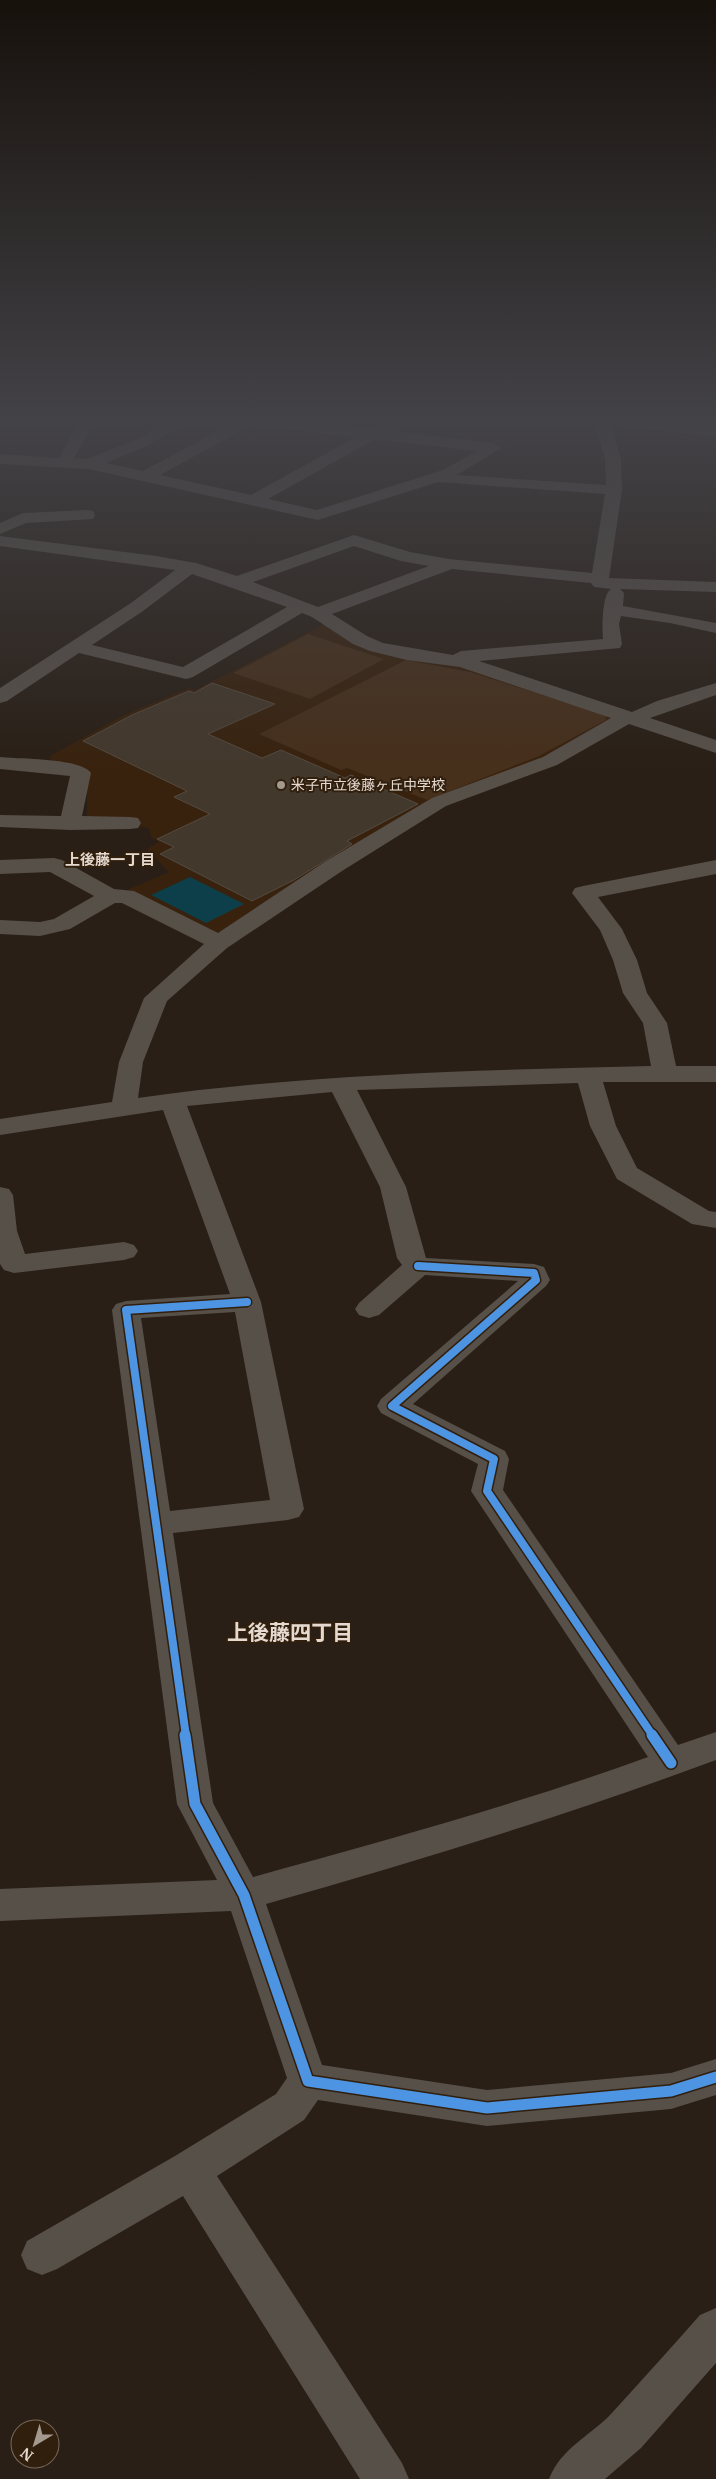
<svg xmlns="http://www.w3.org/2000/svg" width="716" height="2479" viewBox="0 0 716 2479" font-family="Merriweather,'Noto Sans JP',serif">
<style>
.built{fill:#38220e}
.green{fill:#462f1b}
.water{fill:#0c3f49}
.building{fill:#43382c;stroke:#534a42}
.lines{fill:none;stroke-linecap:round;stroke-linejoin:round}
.minor{fill:#575049;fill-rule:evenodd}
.cycleway-far1-casing{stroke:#311f0e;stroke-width:11}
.cycleway-casing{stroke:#311f0e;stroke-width:14}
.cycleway-far1{stroke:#4d94e3;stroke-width:8}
.cycleway{stroke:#4d94e3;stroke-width:11}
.poi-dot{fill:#a4998f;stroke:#311f0e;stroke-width:2}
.labels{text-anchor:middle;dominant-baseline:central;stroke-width:4;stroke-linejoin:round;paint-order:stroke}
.far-poi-label{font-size:14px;fill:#e6dad0;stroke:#311f0e;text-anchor:start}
.far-neighbourhood-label{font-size:15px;font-weight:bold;fill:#e6dad0;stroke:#311f0e}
.near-neighbourhood-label{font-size:21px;font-weight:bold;fill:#e6dad0;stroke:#311f0e}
</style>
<rect width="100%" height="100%" fill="#291f16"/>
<path class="built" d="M326,623L362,646L453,664L610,714L614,720L544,758L444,797L217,938L127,890L169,872L147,849L159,842L151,837L149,828L143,827L87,826V773L51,765L50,756L124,715L189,688L195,690Z"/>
<path class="green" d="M308,634L384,659L310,699L233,673Z
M406,660L470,672L605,715L606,720L539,756L427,800L347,768L341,770L259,734Z"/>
<path class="water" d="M190,877L244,904L206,923L151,895Z"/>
<path class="building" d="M212,683L275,704L208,734L262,758L281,750L345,778L351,775L418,804L347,841L352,844L294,880L252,901L160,854L174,847L157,839L210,814L174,797L187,791L83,741L132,715L189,691L194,693Z"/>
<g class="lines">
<path class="minor" d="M80,421H95L74,458L87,459L138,439L170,421H189L148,445L106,463L143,471L237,421H305L370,429L376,427L383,430L493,443L501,448L457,475L606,485L605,459L595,423L612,421L611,424L621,459L622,490L609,578L716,582V592L620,589L624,593L623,606L716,623V633L670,623L621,616L619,624L622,644L620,648L479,661L632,712L657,701L716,683V695L650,718L716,740V753L629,724L557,765L446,806L342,871L227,948L167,1001L143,1062L138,1098C309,1074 479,1070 651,1066L643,1023L623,993L613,960L600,930L572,893L575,888L583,886L716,860V874L598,897L622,929L637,960L647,993L667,1023L676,1066H716V1082H603L616,1126L637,1168L709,1211L716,1212V1228L692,1224L617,1179L590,1126L578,1083L357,1090L406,1187L426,1258L534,1264L544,1267L550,1280L546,1286L413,1404L505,1451L509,1459L503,1490L678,1745L716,1732V1760C568,1815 418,1861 266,1904L322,2065L487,2090L671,2073L716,2059V2095L671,2109L487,2126L318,2100L304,2120L217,2176L402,2463L409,2479H360L183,2196L57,2269L42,2275L27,2269L21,2255L27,2241L175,2156L276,2094L287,2078L231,1911L0,1921V1889L217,1880L177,1804L112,1310L116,1304L126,1301L230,1294L163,1110L0,1135V1119L112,1102L119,1062L144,998L204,944L122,903H115L70,929L40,936L0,934V920L40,922L54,919L94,896L50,872L0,874V860L54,858L62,860L114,889L134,891L218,933L326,861L432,798L543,757L611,718L460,667L407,660L370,651L353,644L312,617L302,613L193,677L186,679L79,653L7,701L0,703V688L131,603L175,570L0,546V536L156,556L196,563L237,576L354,535L410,552L449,559L592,573L605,494L438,482L318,520L89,469L0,464V454L59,458ZM255,423L262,426L356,437L251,495L160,475ZM375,439L477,451L443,470L317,510L268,499ZM354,546L401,561L429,566L318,607L253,582ZM452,569L591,583L594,587L611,589C602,594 602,629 603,639L461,651L453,655L383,643L367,636L332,614ZM192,574L287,607L183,667L92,645L143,611ZM332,1092L380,1187L397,1258L402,1265L359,1303L355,1309L359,1315L369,1318L379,1315L425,1275L518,1281L381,1399L377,1406L381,1413L478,1464L471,1491L648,1757C519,1804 386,1840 253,1877L213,1803L173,1533L288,1520L299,1517L304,1509L261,1302L187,1106ZM235,1312L270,1500L170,1511L141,1318Z
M619,421H667L716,427V437L626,426Z
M87,510L93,511L95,515L93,519L26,523L0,534V523L23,513Z
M0,757C19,759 81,758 91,773L82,816L130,817L138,818L141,823L138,828L130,829L70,830L0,827V815L61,816L70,776L0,769Z
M0,1187L9,1189L13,1195L17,1231L25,1254L124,1242L134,1245L138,1251L134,1257L124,1260L14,1273L4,1270L0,1264Z
M716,2308V2363L641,2448L605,2479H549C562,2447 589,2437 611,2414C641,2381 671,2348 700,2315Z"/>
<defs>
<path id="cycleway-far1" d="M418,1266L534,1273L536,1280L392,1406L494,1459L487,1491L653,1736
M186,1736L126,1310L247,1302"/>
<path id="cycleway" d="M185,1735L195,1804L244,1895L308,2081L487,2108L671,2091L716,2077
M652,1735L671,1763"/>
</defs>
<use href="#cycleway-far1" class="cycleway-far1-casing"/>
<use href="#cycleway" class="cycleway-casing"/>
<use href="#cycleway-far1" class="cycleway-far1"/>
<use href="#cycleway" class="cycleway"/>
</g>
<linearGradient id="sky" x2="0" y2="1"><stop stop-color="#17110c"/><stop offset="0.55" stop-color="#434247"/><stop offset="1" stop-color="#434247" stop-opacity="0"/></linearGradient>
<rect width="716" height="768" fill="url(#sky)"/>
<circle class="poi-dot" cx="281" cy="785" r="5"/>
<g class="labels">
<g class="far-poi-label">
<text x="291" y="785">米子市立後藤ヶ丘中学校</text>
</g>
<g class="far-neighbourhood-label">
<text x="110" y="859">上後藤一丁目</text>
</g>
<g class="near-neighbourhood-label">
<text x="290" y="1632">上後藤四丁目</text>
</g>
</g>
<g transform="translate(35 2444) rotate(218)"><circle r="24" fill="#311f0e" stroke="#796a5c"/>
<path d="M0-4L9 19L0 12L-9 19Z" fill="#a4998f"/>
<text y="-8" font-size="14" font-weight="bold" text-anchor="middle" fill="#e6dad0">N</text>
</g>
</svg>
